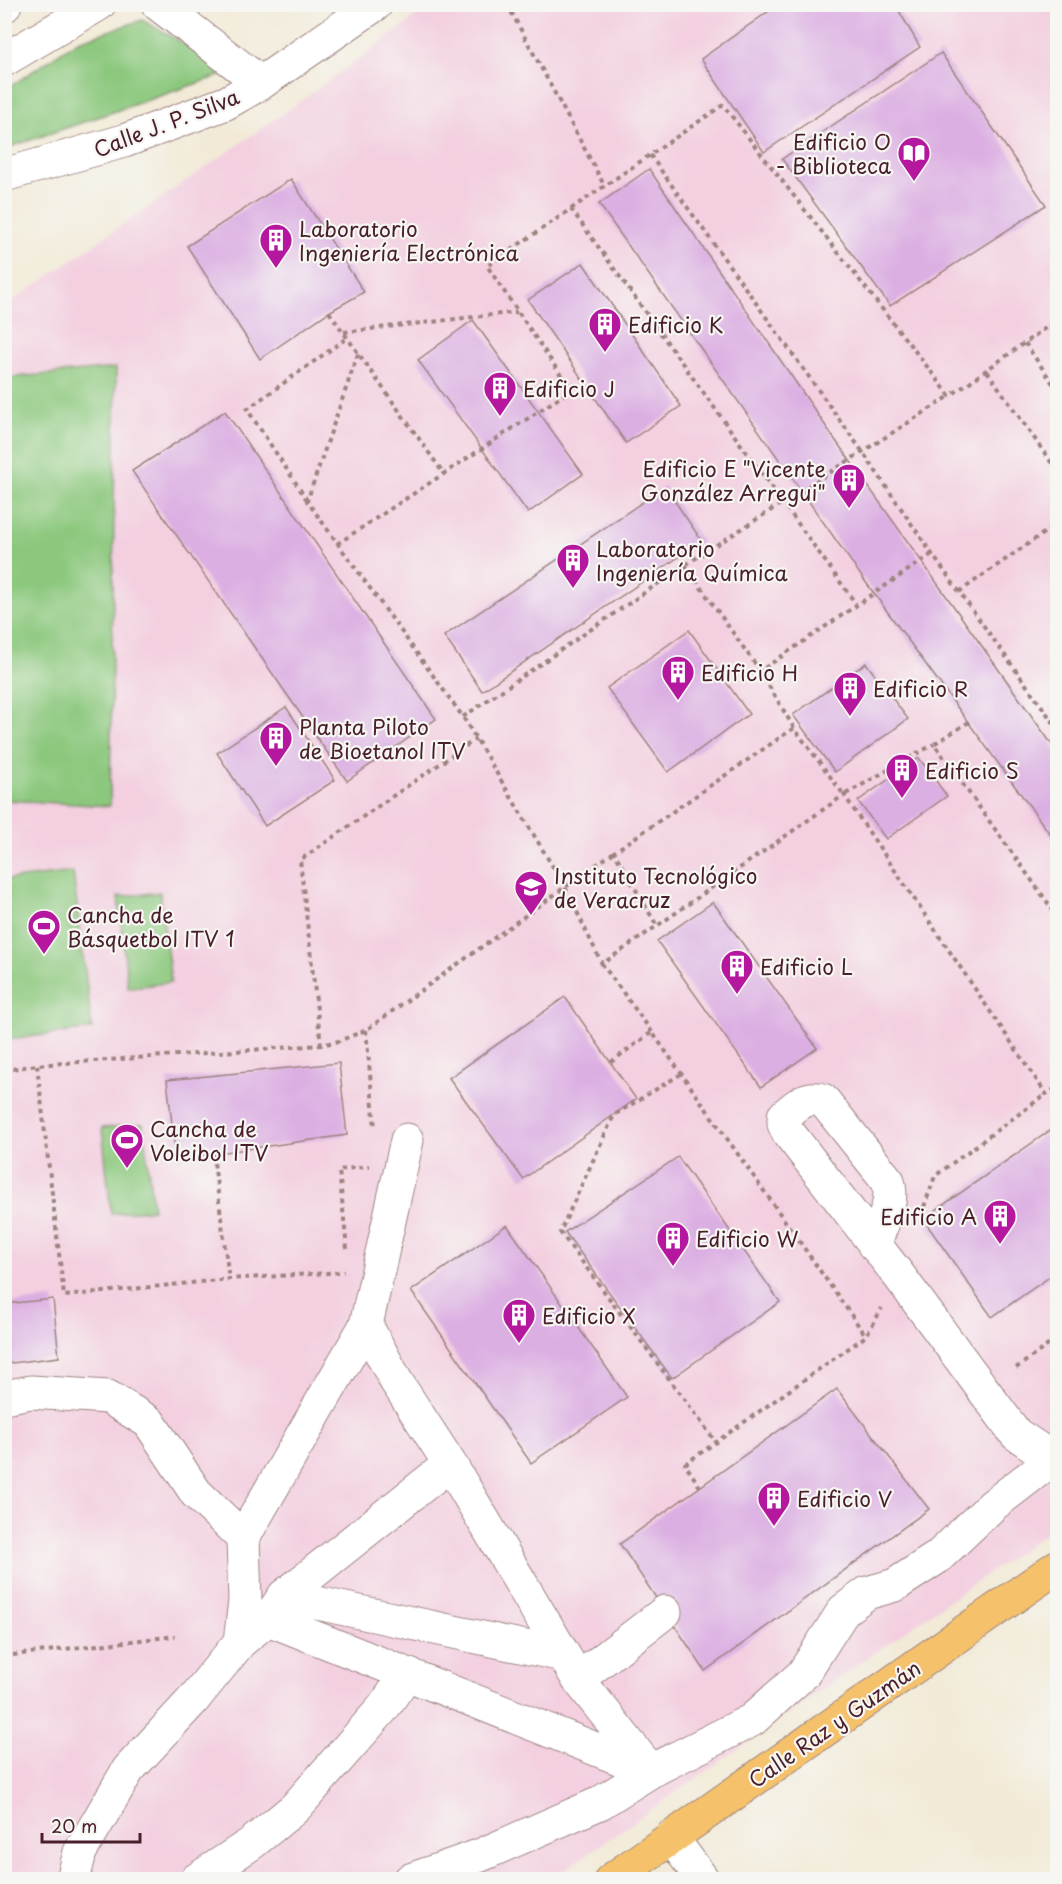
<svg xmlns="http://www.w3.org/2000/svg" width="1062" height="1884" viewBox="0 0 1062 1884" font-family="'Playpen Sans',sans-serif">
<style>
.built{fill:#f3cfe0}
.green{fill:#8bc87d;stroke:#6a7454;stroke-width:1.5}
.building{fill:#dbafe2}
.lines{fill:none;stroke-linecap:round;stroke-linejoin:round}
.minor-casing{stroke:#9e8481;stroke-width:35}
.major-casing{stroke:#9e8481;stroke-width:35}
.path{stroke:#9e8481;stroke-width:4;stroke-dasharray:4.5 4.5;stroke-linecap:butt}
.minor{stroke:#fff;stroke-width:33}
.major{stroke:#f5c16b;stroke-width:33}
.labels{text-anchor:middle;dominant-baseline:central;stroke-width:4.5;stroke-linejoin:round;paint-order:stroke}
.street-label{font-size:21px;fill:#4a1f2b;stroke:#f6f6f2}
.poi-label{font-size:21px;fill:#4a1f2b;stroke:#f6f6f2;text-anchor:start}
</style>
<rect width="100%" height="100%" fill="#f6f6f2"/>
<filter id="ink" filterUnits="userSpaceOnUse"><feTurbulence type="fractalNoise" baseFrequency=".0167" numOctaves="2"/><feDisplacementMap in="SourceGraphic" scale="12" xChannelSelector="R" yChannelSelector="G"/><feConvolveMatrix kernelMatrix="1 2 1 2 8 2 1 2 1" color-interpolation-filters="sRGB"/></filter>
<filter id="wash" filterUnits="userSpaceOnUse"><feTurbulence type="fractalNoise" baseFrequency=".008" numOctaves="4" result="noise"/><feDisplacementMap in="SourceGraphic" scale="24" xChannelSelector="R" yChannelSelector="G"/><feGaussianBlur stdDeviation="1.35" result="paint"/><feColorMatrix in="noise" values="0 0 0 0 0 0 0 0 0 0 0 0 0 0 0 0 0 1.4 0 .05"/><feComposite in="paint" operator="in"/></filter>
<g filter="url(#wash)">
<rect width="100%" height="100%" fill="#f2ead7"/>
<path class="built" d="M432,5H1057V1525L552,1879H5L4,307L301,101Z"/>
<path class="green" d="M142,20L233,71L7,148L5,145V90L78,41Z
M116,368L110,806L5,800V378Z
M73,872L92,1029L5,1040V880Z
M160,892L171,982L128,988L118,897Z
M143,1124L153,1209L111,1214L102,1128Z"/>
<g id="blocks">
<path class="building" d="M779,4H895L920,47L764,152L701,59Z
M941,53L1046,205L890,306L782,159Z
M649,169L836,441L1058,753V845L862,577L599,204Z
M291,179L364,292L329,312L260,359L187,246Z
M583,263L681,406L626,443L528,300Z
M473,320L583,474L528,513L418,360Z
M225,411L436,719L347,781L132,471Z
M665,487L702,541L482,691L444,636Z
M689,630L749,714L668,772L607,688Z
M866,663L908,719L835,772L793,715Z
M286,707L335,780L265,826L217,753Z
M919,758L947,796L886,839L858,801Z
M713,902L817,1048L761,1087L657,941Z
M565,997L636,1099L523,1179L449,1078Z
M339,1063L347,1135L176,1159L167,1080Z
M1058,1125V1271L992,1317L923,1219Z
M678,1157L780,1302L672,1378L565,1232Z
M507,1225L627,1397L531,1463L411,1291Z
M53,1299L59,1357L4,1364V1304Z
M837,1389L929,1509L705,1671L620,1544Z"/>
</g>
</g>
<g filter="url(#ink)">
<use href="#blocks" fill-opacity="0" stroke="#9e8481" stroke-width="1.5"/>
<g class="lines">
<defs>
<path id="minor" d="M158,4L261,83
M4,6L5,4
M4,60L99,4
M4,175L124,141L226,103L261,83L376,4
M874,1245C881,1225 895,1202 888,1181L823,1100C806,1095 797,1105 784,1116V1124L788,1132L900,1277L1016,1434L1058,1462
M366,1325L396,1381L450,1464L578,1679L650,1770
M4,1397L31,1392L108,1397L149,1422L196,1493L243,1538L245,1601L240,1642
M243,1538L366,1325L407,1140
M284,1596L563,1655
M276,1608L284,1596L450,1464
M578,1679L665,1612
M671,1837L703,1880
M73,1880L80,1852L128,1770L193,1700L240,1642L268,1619L651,1771
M196,1880L252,1843L295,1808L383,1708L407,1674
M410,1880L481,1855L600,1803L651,1771L752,1720L803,1674L844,1610L867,1593L895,1585L938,1557L993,1505L1058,1455"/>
<path id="major" d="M611,1880L1058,1566"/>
</defs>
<use href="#minor" class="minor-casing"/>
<use href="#major" class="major-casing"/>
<path class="path" d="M507,4L604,185
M650,155L862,451L932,554L1058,729
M571,209L723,105L950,396L1058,319
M329,312L444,474
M344,332L517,312
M1025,343L1058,391
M358,354L307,501L463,717L565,887L602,964
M987,371L1058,472
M307,500L247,409L347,338
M337,544L571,390L487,266L571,209L856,604
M932,554L760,671L794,728L844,795L934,744
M685,565L760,671
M959,592L1058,523
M463,717L685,565L950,396
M969,722L934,744L1058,917
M794,728L614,852L657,926L844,795L1046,1094L1058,1087
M366,1030L375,1128
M652,1032L602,964L657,926
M321,1045L300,860L476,739
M611,1062L652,1032L866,1336
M37,1065L64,1296L229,1279L344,1272
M4,1070L37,1065L321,1045L339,1041L366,1030L614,852
M681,1074L614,1115L560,1232L716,1442
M213,1154L229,1279
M924,1207L935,1176L1046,1094
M347,1249L339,1170L369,1166
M1016,1368L1058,1338
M700,1487L685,1464L866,1336L882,1308
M4,1656L175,1636"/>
<use href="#minor" class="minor"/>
<use href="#major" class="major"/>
</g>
</g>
<defs>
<symbol id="library-pin" viewBox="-11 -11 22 30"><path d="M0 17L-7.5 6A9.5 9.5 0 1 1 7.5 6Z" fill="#b5179e" stroke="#f6f6f2"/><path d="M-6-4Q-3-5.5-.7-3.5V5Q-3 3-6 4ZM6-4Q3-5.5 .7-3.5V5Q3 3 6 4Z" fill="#fff"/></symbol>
<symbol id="building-pin" viewBox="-11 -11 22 30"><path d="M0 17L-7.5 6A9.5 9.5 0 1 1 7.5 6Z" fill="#b5179e" stroke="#f6f6f2"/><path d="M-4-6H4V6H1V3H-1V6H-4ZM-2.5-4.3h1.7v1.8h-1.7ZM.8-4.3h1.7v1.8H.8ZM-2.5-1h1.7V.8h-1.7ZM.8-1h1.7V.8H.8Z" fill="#fff"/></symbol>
<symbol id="university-pin" viewBox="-11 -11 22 30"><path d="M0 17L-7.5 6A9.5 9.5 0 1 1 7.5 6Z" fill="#b5179e" stroke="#f6f6f2"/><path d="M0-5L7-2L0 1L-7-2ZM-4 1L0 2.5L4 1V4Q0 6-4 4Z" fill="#fff"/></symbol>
<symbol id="stadium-pin" viewBox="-11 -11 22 30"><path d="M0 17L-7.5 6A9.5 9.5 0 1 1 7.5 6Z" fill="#b5179e" stroke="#f6f6f2"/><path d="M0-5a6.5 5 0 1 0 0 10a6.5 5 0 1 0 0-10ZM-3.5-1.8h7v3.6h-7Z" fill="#fff"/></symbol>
</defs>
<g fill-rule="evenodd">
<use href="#library-pin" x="895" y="134" width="38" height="52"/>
<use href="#building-pin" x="257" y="221" width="38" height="52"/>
<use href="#building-pin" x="586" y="305" width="38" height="52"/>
<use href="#building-pin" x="481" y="369" width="38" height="52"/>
<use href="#building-pin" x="830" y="461" width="38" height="52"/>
<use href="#building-pin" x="554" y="541" width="38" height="52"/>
<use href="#building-pin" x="659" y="653" width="38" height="52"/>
<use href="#building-pin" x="831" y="669" width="38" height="52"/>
<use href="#building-pin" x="257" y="719" width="38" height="52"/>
<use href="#building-pin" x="883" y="751" width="38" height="52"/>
<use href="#university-pin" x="512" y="868" width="38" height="52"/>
<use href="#stadium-pin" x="25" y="907" width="38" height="52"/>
<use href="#building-pin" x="718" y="947" width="38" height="52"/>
<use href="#stadium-pin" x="108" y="1121" width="38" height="52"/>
<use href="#building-pin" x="981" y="1197" width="38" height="52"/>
<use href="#building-pin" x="654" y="1219" width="38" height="52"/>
<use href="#building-pin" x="500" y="1296" width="38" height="52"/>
<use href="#building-pin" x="755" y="1479" width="38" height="52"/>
</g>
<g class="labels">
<g class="street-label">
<text transform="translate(166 122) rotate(-21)">Calle J. P. Silva</text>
<text transform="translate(834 1723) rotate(-35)">Calle Raz y Guzmán</text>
</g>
<g class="poi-label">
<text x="891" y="141" text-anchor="end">Edificio O<tspan x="891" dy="24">- Biblioteca</tspan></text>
<text x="299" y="228">Laboratorio<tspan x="299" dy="24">Ingeniería Electrónica</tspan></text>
<text x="628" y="324">Edificio K</text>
<text x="523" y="388">Edificio J</text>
<text x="826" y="468" text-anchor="end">Edificio E "Vicente<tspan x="826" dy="24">González Arregui"</tspan></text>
<text x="596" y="548">Laboratorio<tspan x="596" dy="24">Ingeniería Química</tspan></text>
<text x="701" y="672">Edificio H</text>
<text x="873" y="688">Edificio R</text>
<text x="299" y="726">Planta Piloto<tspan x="299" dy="24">de Bioetanol ITV</tspan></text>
<text x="925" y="770">Edificio S</text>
<text x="554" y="875">Instituto Tecnológico<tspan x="554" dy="24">de Veracruz</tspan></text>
<text x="67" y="914">Cancha de<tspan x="67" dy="24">Básquetbol ITV 1</tspan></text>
<text x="760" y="966">Edificio L</text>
<text x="150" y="1128">Cancha de<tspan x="150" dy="24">Voleibol ITV</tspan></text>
<text x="977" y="1216" text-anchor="end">Edificio A</text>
<text x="696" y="1238">Edificio W</text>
<text x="542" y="1315">Edificio X</text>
<text x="797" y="1498">Edificio V</text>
</g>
</g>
<rect width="1062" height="1884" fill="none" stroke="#f6f6f2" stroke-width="24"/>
<path d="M42 1833v9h98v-9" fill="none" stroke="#4a1f2b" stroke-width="3"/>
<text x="51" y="1833" font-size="18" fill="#4a1f2b" stroke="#f6f6f2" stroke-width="4.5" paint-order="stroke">20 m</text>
</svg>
